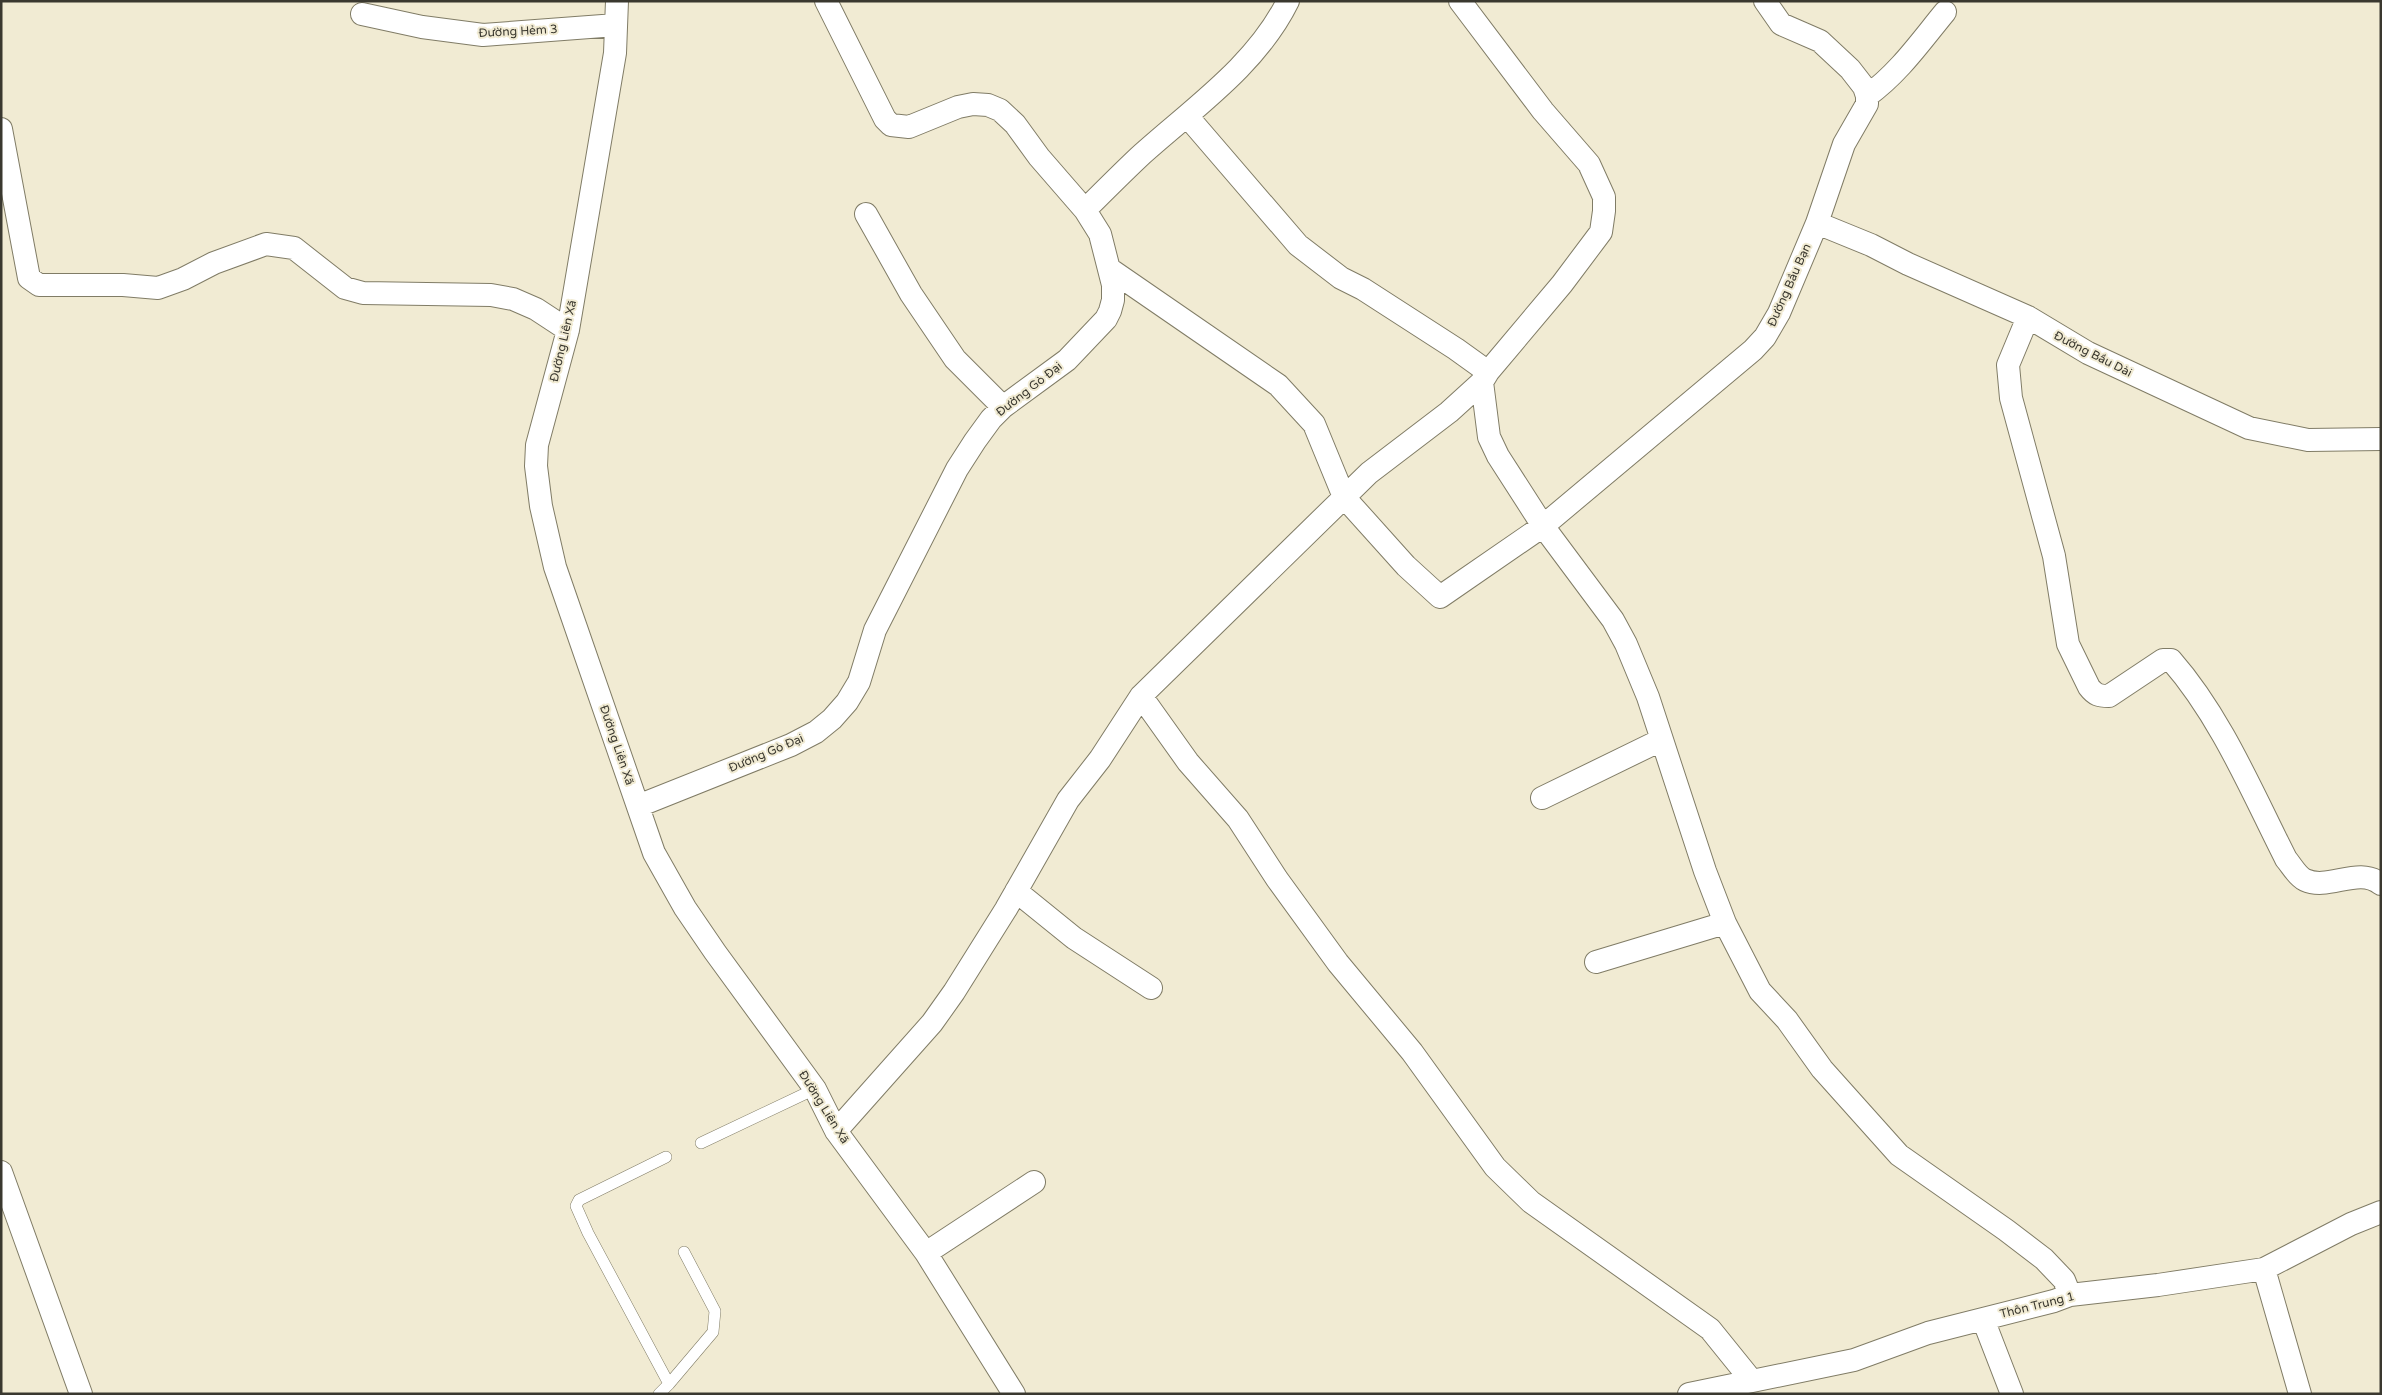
<svg xmlns="http://www.w3.org/2000/svg" width="2382" height="1395" viewBox="0 0 2382 1395" font-family="'Varela Round',sans-serif">
<style>
.lines{fill:none;stroke-linecap:round;stroke-linejoin:round}
.lane-casing{stroke:#807c66;stroke-width:12}
.street-casing{stroke:#807c66;stroke-width:24}
.lane{stroke:#fff;stroke-width:11}
.street{stroke:#fff;stroke-width:22}
.labels{text-anchor:middle;dominant-baseline:central;stroke-width:4;stroke-linejoin:round;paint-order:stroke}
.street-label{font-size:12px;fill:#3a382f;stroke:#f1ebd3}
</style>
<rect width="100%" height="100%" fill="#f1ebd3"/>
<g class="lines">
<defs>
<path id="lane" d="M701,1143L815,1089
M669,1384L713,1332L715,1311L684,1252
M659,1394L669,1384L588,1233L576,1206L579,1200L666,1157"/>
<path id="street" d="M617,1L615,53L568,330L537,445L536,466L541,506L555,567L654,853L685,908L715,952L815,1089L836,1131L926,1253L1014,1394
M362,14L422,27L483,35L616,25
M1867,96C1899,73 1921,41 1945,12
M1187,116L1298,245L1341,278L1363,289L1456,349L1488,372
M1,129L29,278L39,285H123L158,288L183,279L214,263L266,244L294,248L345,288L363,293L491,295L513,299L536,309L568,330
M1085,210C1103,192 1121,174 1139,157C1192,109 1256,66 1288,1
M866,214L911,294L955,359L1003,407
M1817,223L1871,245L1908,264L2028,317L2088,353L2249,428L2308,440L2381,439
M1111,270L1278,385L1314,424L1344,497L1406,566L1440,597L1543,526L1753,350L1765,337L1779,313L1817,223L1844,144L1867,104V96L1864,87L1850,69L1820,41L1781,24L1765,1
M2028,317L2008,365L2011,398L2054,556L2068,644L2089,687C2095,695 2099,696 2109,696L2163,660H2171C2221,717 2252,792 2286,859C2292,866 2297,876 2305,880C2329,891 2358,866 2381,884
M1482,382L1489,437L1498,456L1543,526L1613,620L1626,644L1648,697L1705,871L1725,923L1760,991L1787,1020L1822,1069L1899,1155L2006,1230L2044,1259L2064,1280L2070,1295
M1141,696L1188,762L1238,819L1277,879L1338,963L1412,1052L1495,1167L1531,1202L1710,1329L1752,1381
M1542,798L1661,740
M638,806L791,745L816,732L832,719L847,702L859,682L875,630L957,469L975,441L991,419L1003,407L1067,360L1106,319L1110,311L1113,300V285L1100,234L1085,210L1039,157L1015,124L1000,110L988,105L973,104L958,107L909,127L891,125L885,119L826,1
M1016,891L1074,938L1151,988
M1596,962L1725,923
M836,1131L932,1023L954,992L1006,909L1068,800L1100,759L1141,696L1369,473L1449,412L1482,382L1488,372L1562,284L1601,232L1604,211V197L1589,164L1543,111L1460,1
M1,1172L81,1394
M926,1253L1034,1182
M2264,1269L2300,1394
M1983,1319L2012,1394
M1689,1394L1854,1360L1928,1333L2054,1301L2070,1295L2158,1285L2264,1269L2351,1224L2381,1212"/>
</defs>
<use href="#lane" class="lane-casing"/>
<use href="#street" class="street-casing"/>
<use href="#lane" class="lane"/>
<use href="#street" class="street"/>
</g>
<g class="labels">
<g class="street-label">
<text transform="translate(518 31) rotate(-3)">Đường Hẻm 3</text>
<text transform="translate(1789 285) rotate(-66)">Đường Bầu Bạn</text>
<text transform="translate(563 341) rotate(-77)">Đường Liên Xã</text>
<text transform="translate(2093 354) rotate(27)">Đường Bầu Dài</text>
<text transform="translate(1029 389) rotate(-38)">Đường Gò Đại</text>
<text transform="translate(617 745) rotate(71)">Đường Liên Xã</text>
<text transform="translate(766 753) rotate(-23)">Đường Gò Đại</text>
<text transform="translate(824 1107) rotate(58)">Đường Liên Xã</text>
<text transform="translate(2037 1305) rotate(-14)">Thôn Trung 1</text>
</g>
</g>
<rect width="2382" height="1395" fill="none" stroke="#3a382f" stroke-width="5"/>
</svg>
